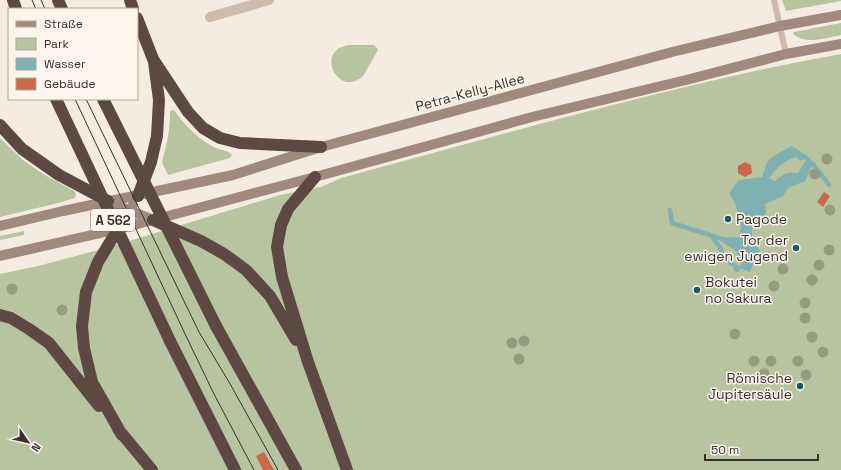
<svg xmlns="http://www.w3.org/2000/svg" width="841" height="470" viewBox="0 0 841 470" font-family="'Space Grotesk',sans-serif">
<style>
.green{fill:#b8c4a0}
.water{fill:#7fb0b2;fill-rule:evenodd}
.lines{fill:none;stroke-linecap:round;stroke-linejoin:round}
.stream{stroke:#7fb0b2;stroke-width:4.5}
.building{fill:#c8694b}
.service{stroke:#cdbbac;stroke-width:6}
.minor{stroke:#cdbbac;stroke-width:10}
.secondary{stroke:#a18a7d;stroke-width:10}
.motorway{stroke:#5c4a42;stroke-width:12}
.tram{stroke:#3b302b;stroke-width:1}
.motorway-bridge{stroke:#5c4a42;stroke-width:12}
.tree{fill:#969b7f}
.poi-dot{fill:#1f5a5e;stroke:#fbf5ee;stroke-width:1.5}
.labels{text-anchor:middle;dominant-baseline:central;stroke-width:3;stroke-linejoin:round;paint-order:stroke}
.shield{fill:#fbf5ee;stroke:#756b66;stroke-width:1}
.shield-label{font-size:13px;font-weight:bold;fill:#3b302b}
.street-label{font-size:14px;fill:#3b302b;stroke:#fbf5ee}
.poi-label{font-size:14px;fill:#3b302b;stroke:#fbf5ee;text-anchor:start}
</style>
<rect width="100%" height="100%" fill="#f4ebe1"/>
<path class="green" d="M782,0H841V1L786,11Z
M841,23V35C826,38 806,45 793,34L794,32Z
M348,45H374L377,48L378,50L363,76C342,96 319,61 339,48C341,47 345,46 348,45Z
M841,54V470H0V274L38,266L106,248L280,195L321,187L341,178C475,142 610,103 746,73C777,66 809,60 841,54Z
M174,110C185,125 194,135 210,145C216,150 227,149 232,155L230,158L168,175L162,162C167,143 170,131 170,111Z
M0,138L23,160L43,174L74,191L76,194L75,198L58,203L0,217Z
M24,231V235L0,240V236Z"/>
<path class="water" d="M792,146L806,155L812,161L813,164L809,173L805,181L788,188L783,196L765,204L767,222L765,226L762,223L758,222C746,233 754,238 760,251L750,272L739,268L741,264L736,259L737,252L722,242V239L723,237L739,238L741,226L735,203L729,193L739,180L762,177L767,162L775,155ZM796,157L801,161L803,159L806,160L798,173C787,172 783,174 775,181L769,178C776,169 784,160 796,157Z"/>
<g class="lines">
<path class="stream" d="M813,164L829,185
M670,210L672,223L722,239
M712,236C714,242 716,241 719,246C722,250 723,255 723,259L734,265L737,270L739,268"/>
</g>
<path class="building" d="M745,162L751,165L752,173L745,177L738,173V166Z
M824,192L830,196L823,207L817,202Z
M264,452L274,470H263L256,456Z"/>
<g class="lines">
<path class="service" d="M774,0L786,54"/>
<path class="minor" d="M210,17L269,0"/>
<path class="secondary" d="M109,202L153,220
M0,226L63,211L233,175L321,147L672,52L780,26L841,15
M118,229L133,205
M0,256L118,229L153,220L315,177L532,117L686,80L786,54L841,44"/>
<path class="motorway" d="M13,0L16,9
M58,0L62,9
M130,0L133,9
M137,18L153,59L188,112L203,128L220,138L240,143L321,147
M0,125L22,149L59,175L108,201
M315,177L288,209L281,225L277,247L282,277L308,362L347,470
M138,196L151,162L157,136L159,100L154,62
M153,220L201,241L224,254L246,270L270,296L296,340
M118,229L98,262L86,292L82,326L84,348L92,382L122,435
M0,315L11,318L29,329L49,343L99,406
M216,326L296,470
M170,341L235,470
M118,429L152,470"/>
<path class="tram" d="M32,0L36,9
M41,0L45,9
M75,99L186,336L214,394L254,470
M86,99L199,332L229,382L278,470"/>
<path class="motorway-bridge" d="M56,99L170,341
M103,99L216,326"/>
</g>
<g class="tree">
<circle cx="827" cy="159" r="5.5"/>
<circle cx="815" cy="174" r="5.5"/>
<circle cx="830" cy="210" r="5.5"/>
<circle cx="829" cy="250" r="5.5"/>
<circle cx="819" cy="265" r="5.5"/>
<circle cx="783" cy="269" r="5.5"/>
<circle cx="812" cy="280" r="5.5"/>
<circle cx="774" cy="286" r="5.5"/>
<circle cx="12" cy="289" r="5.5"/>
<circle cx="805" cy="303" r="5.5"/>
<circle cx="62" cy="310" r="5.5"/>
<circle cx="805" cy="318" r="5.5"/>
<circle cx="735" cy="334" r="5.5"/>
<circle cx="812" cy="337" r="5.5"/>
<circle cx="524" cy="341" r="5.5"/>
<circle cx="512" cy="343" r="5.5"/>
<circle cx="823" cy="352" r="5.5"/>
<circle cx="519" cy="359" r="5.5"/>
<circle cx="754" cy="361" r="5.5"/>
<circle cx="771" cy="361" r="5.5"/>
<circle cx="798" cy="361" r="5.5"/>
<circle cx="764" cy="374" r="5.5"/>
<circle cx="806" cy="375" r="5.5"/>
</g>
<g class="poi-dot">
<circle cx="728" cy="219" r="4"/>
<circle cx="796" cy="248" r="4"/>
<circle cx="697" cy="290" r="4"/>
<circle cx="800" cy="386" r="4"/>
</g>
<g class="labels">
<rect class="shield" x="91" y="209" width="44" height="22" rx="3"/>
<g class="shield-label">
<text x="113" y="220">A 562</text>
</g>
<g class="street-label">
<text transform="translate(470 92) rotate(-15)">Petra-Kelly-Allee</text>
</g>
<g class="poi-label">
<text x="736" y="219">Pagode</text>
<text x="788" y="240" text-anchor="end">Tor der<tspan x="788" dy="16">ewigen Jugend</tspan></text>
<text x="705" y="282">Bokutei<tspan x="705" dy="16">no Sakura</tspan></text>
<text x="792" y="378" text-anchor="end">Römische<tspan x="792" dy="16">Jupitersäule</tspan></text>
</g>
</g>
<rect x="8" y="8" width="130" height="92" fill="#fbf5ee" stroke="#aea6a0"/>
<rect x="16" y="21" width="20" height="6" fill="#a18a7d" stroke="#aea6a0"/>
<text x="44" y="28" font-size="12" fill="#3b302b">Straße</text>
<rect x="16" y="38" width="20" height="12" fill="#b8c4a0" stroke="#aea6a0"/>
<text x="44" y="48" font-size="12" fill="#3b302b">Park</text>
<rect x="16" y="58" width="20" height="12" fill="#7fb0b2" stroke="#aea6a0"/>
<text x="44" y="68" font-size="12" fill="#3b302b">Wasser</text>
<rect x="16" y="78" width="20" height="12" fill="#c8694b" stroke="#aea6a0"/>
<text x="44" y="88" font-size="12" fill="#3b302b">Gebäude</text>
<g transform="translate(28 442) rotate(124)" stroke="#fbf5ee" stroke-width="3" paint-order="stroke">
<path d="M0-3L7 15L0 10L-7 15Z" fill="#3b302b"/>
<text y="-6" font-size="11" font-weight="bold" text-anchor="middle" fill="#3b302b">N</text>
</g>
<path d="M705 454v6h113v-6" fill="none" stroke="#3b302b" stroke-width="2"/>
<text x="711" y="454" font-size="12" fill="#3b302b" stroke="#fbf5ee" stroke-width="3" paint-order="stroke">50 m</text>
</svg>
